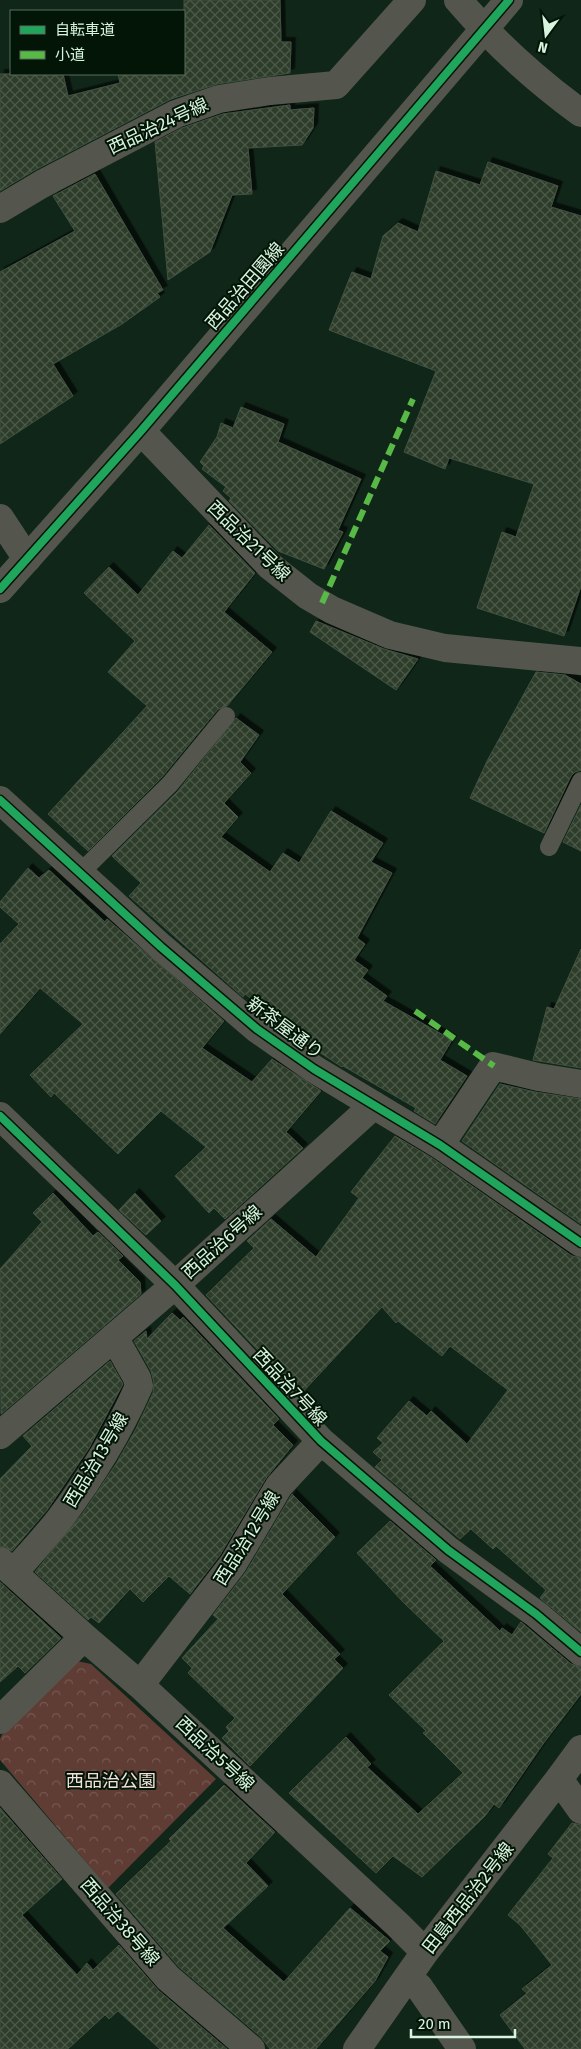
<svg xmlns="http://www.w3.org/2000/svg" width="581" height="2049" font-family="'Fira Sans','Noto Sans JP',sans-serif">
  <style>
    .park { fill: url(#park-crowns) }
    .building { fill: url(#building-cross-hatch); stroke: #425141; filter: url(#shadow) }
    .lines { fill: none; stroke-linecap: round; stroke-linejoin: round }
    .service { stroke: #54564d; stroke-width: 18 }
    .minor { stroke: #54564d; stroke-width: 28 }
    .tertiary { stroke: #54564d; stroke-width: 28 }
    .quiet { stroke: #58b947; stroke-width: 6; stroke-dasharray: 12 6; stroke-linecap: butt }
    .cycleway-casing { stroke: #021506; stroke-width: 11 }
    .cycleway { stroke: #20a55d; stroke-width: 8 }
    .labels { text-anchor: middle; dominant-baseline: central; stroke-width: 4; stroke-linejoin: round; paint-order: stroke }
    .street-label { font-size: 18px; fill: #d9f4de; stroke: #021506 }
    .park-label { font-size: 18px; fill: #f3dfdb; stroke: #021506 }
  </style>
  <defs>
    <pattern id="park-crowns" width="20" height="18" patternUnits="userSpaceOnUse" patternTransform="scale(1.25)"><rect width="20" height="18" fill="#5f3c34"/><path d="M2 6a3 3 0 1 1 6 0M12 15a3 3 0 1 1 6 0" fill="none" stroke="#755951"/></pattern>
    <pattern id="building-cross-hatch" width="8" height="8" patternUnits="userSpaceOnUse" patternTransform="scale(1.25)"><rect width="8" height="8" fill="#2d3d2c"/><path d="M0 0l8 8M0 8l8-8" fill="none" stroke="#4b5a4a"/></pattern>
    <filter id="shadow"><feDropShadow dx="4.5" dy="-4.5" stdDeviation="0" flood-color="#0009"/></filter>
  </defs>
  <rect width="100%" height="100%" fill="#102618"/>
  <path class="park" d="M72 1660 91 1664 216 1779 108 1888 0 1760V1739L7 1724Z"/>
  <path class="building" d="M184 0H280L281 42H291L290 73 217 84 171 99 35 170 0 191V74H63L68 96 120 83 118 74H184Z
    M290 105V110L314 108 313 128 302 145 248 148 252 194 232 195 210 252 168 280 155 142 182 128 223 114Z
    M488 162 558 186 551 207 581 216V586L564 636 477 608 502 532 516 537 534 484 449 458 445 469 404 452 436 371 329 330 352 272 371 279 383 236 398 223 418 232 436 171 480 185Z
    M95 174 163 290 157 293 160 297 122 324 53 364 73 396 0 444V272L75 231 53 196Z
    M241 407 284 424 278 442 361 479 338 530 343 532 324 569 278 551 229 501 231 498 223 491 226 487 202 469 204 466 200 462 217 437 221 423 233 428Z
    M209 525 255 573 224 612 272 652 227 706 218 709 162 777 88 851 48 814 147 706 108 672 135 641 84 593 109 567 138 595 173 551 182 558Z
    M316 621 384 649 418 659 396 690 310 632Z
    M536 672 565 675 581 684V770L575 772 571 776 544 833 470 798 487 761Z
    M236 718 259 735 240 762 251 773 224 803 238 817 221 837 270 872 283 853 299 863 331 811 383 843 371 862 392 873 357 938 365 944 354 960 368 970 362 978 387 996 383 1001 452 1040 440 1060 467 1076 435 1124 414 1111 416 1108 343 1066 342 1067 293 1035 296 1033 288 1026 245 994 243 997 129 896 141 883 112 856 178 791Z
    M581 805V851L563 842Z
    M28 868 39 878 49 870 105 922 107 919 224 1021 202 1048 252 1082 272 1059 321 1091 286 1132 303 1148 225 1219 214 1208 209 1213 175 1176 206 1147 161 1111 118 1154 54 1093 51 1097 30 1075 83 1024 40 988 0 1034V944L19 924 0 907V902Z
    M581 949V1068L533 1060 547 1007 554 1009Z
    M500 1084 535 1092 581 1099V1224L462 1141Z
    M395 1136 432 1158 572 1256 581 1258V1632L540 1598 546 1590 496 1546 493 1549 471 1529 460 1539 375 1467 382 1460 373 1452 383 1443 377 1438 409 1401 427 1416 431 1411 467 1444 508 1390 450 1346 442 1356 398 1321 396 1323 382 1307 300 1395 206 1295 254 1248 247 1241 271 1219 316 1257 359 1198 351 1192Z
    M53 1193 93 1236 98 1232 123 1256 118 1260 140 1282 141 1294 1 1414 0 1269 42 1222 33 1213Z
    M135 1193 161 1221 146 1235 119 1210Z
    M172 1313 180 1320 183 1317 279 1419 273 1425 293 1445 266 1478 220 1555 190 1594 169 1576 143 1602 130 1589 99 1623 91 1617 88 1620 35 1572 83 1513 116 1464 136 1429 153 1393 154 1383 151 1371 134 1341 146 1331 147 1339Z
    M110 1361 123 1384 89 1448 47 1510 12 1551 0 1546V1479L32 1446 23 1436Z
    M292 1494 335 1537 282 1594 340 1654 334 1659 343 1668 250 1766 222 1738 229 1731 226 1727 235 1718 188 1673 192 1668 182 1658 218 1619 213 1615 246 1572Z
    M390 1521 436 1560 430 1566 500 1631 502 1628 512 1635 521 1622 571 1664 581 1667V1694L543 1744 499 1808 494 1804 485 1816 422 1877 393 1856 376 1873 289 1793 346 1737 371 1764 367 1767 418 1814 463 1773 423 1733 426 1731 389 1695 444 1641 404 1603 357 1553Z
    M0 1582 61 1638 25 1673 18 1666 0 1682Z
    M224 1785 275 1832 246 1863 268 1886 223 1928 284 1982 350 1908 390 1941 380 1951 388 1957 375 1981 316 2049H270L261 2037 179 1967 116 1894 171 1841 169 1839Z
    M0 1808 62 1879 22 1915 77 1975 87 1963 93 1970 119 1945 158 1990 227 2049H160L118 2011 109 2019 105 2015 68 2049H0Z
    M572 1823 581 1825V2049H525L500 2015 527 1993 522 1989 552 1965 520 1925 508 1915 553 1858 548 1854Z"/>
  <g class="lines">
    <path class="service" d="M549 847 581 781
      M80 873 170 784 226 716"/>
    <path class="minor" d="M458 0C494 42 536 80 581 113
      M0 209 42 184 176 114 219 99 270 91 336 85 412 0
      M141 431 270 566 308 596 332 610 390 635 445 648 581 661
      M0 518 27 559
      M0 800 161 947 257 1029 314 1069 440 1145 581 1243
      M0 1116 175 1285 321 1441 448 1550 536 1614 581 1652
      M440 1145 493 1066 538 1077 581 1084
      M0 1435 175 1285 374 1105
      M0 1561 84 1637 140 1685 398 1925 425 1952
      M14 1572C29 1555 45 1538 59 1520 90 1479 118 1434 139 1386L137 1378 114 1337
      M140 1685 233 1564 279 1486 321 1441
      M0 1720 84 1637
      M559 1779 581 1810
      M0 1784 168 1978 251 2049
      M407 1978 419 1987 462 2049
      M357 2049 425 1952 559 1779 581 1749"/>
    <path class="tertiary" d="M0 589 141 431 509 0"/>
    <path class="quiet" d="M322 603 413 399
      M415 1011 494 1066"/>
    <defs>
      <path id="cycleway" d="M0 589 141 431 509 0
        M0 800 161 947 257 1029 314 1069 440 1145 581 1243
        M0 1116 175 1285 321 1441 448 1550 536 1614 581 1652"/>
    </defs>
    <use href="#cycleway" class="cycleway-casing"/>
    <use href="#cycleway" class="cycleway"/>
  </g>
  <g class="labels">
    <g class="street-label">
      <text transform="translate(158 126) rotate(-25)">西品治24号線</text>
      <text transform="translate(245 286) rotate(-49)">西品治田園線</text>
      <text transform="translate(249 541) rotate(44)">西品治21号線</text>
      <text transform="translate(285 1028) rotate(37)">新茶屋通り</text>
      <text transform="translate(222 1242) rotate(-42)">西品治6号線</text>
      <text transform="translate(290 1387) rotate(47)">西品治7号線</text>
      <text transform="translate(96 1460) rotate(-59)">西品治13号線</text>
      <text transform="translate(247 1538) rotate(-58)">西品治12号線</text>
      <text transform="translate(215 1754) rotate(43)">西品治5号線</text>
      <text transform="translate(468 1898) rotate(-52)">田島西品治2号線</text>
      <text transform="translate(120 1922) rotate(49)">西品治38号線</text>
    </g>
    <g class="park-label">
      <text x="111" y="1781">西品治公園</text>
    </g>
  </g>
  <rect x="10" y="10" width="175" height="65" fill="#021506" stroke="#586e5c"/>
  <rect x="20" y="26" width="25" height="8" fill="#20a55d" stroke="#586e5c"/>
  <text x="55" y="35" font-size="15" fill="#d9f4de">自転車道</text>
  <rect x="20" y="51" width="25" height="8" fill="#58b947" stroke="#586e5c"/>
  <text x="55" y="60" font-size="15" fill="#d9f4de">小道</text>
  <g transform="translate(546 35) rotate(195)" stroke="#021506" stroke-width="4" paint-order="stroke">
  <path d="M0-4L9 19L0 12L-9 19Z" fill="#d9f4de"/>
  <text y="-8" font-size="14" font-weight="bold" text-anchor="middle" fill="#d9f4de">N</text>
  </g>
  <path d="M411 2029v8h104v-8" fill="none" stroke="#d9f4de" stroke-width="2.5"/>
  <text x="418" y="2029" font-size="15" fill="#d9f4de" stroke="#021506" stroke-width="4" paint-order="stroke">20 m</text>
</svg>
